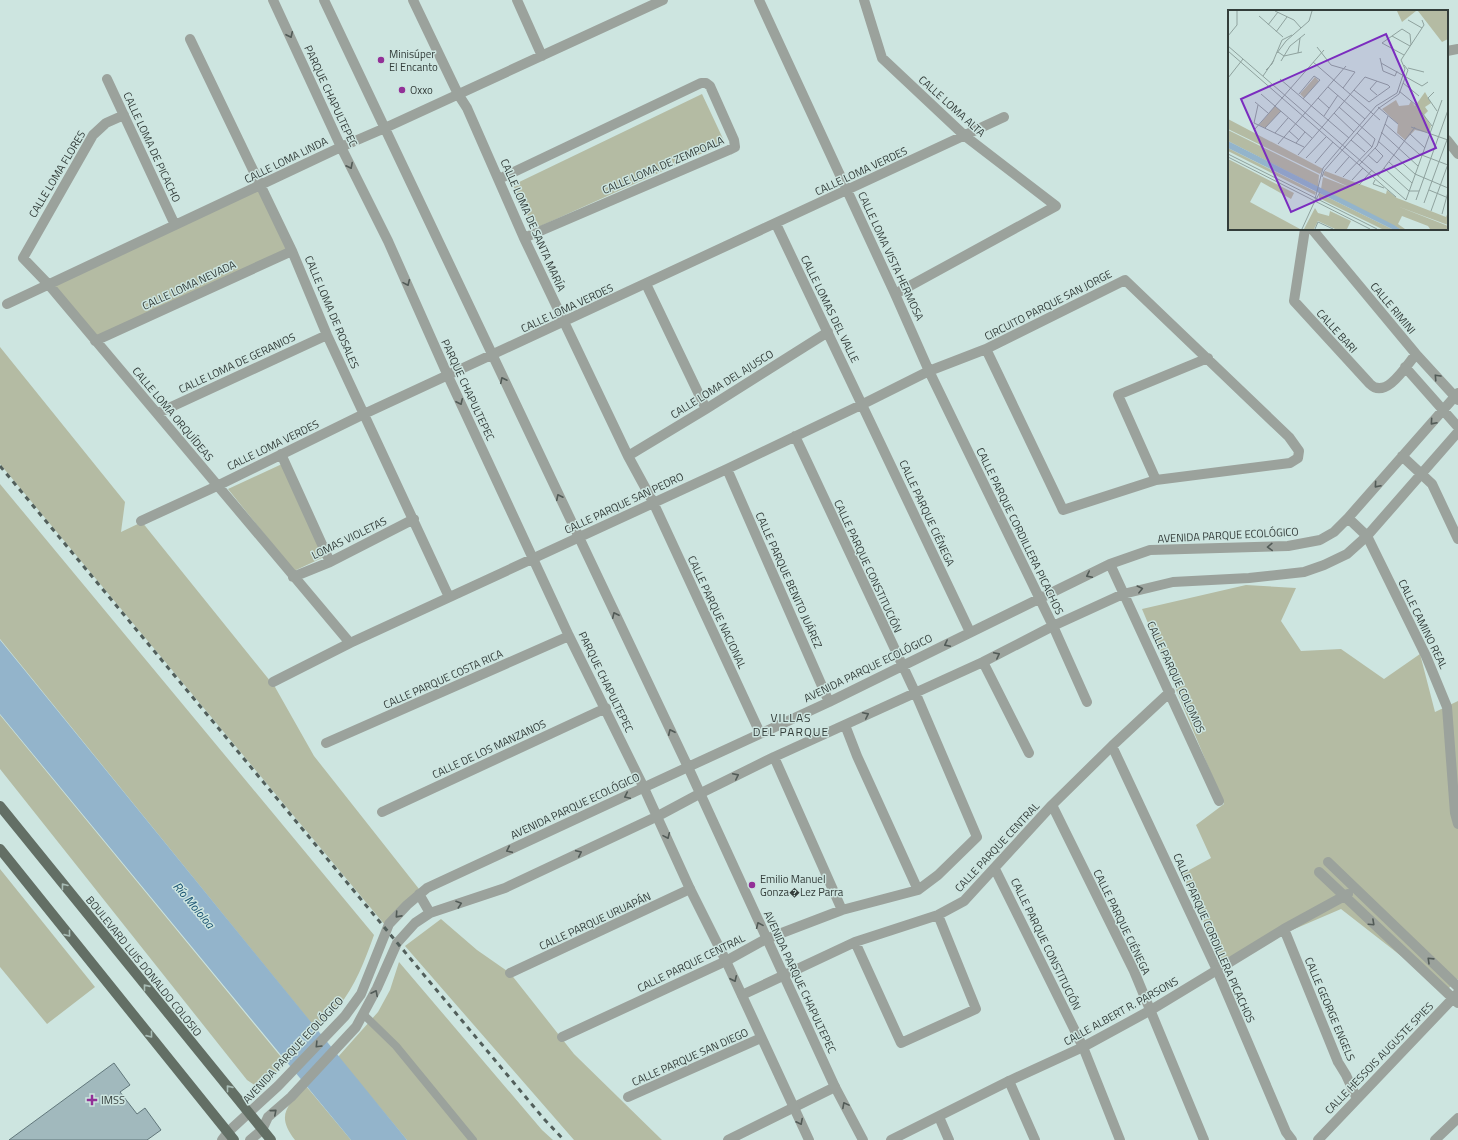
<svg xmlns="http://www.w3.org/2000/svg" width="1458" height="1140" font-family="'Titillium Web',sans-serif">
  <style>
    .green { fill: #b4bba3 }
    .water { fill: #93b4cb }
    .building { fill: #a1b9bd; stroke: #61777b }
    .lines { fill: none; stroke-linecap: round; stroke-linejoin: round }
    .service { stroke: #9ba29c; stroke-width: 8 }
    .minor { stroke: #9ba29c; stroke-width: 10 }
    .tertiary { stroke: #9ba29c; stroke-width: 10 }
    .primary { stroke: #636f65; stroke-width: 10 }
    .rail { stroke: #525f5b; stroke-width: 3; stroke-dasharray: 5 5; stroke-linecap: butt }
    .oneway { stroke: #525b57 }
    .oneway2 { stroke: #a8bcb5 }
    .poi-dot { fill: #923097; stroke: #cde5e0; stroke-width: 1.5 }
    .labels { text-anchor: middle; dominant-baseline: central; stroke-width: 3; stroke-linejoin: round; paint-order: stroke }
    .poi-label { font-size: 11px; fill: #333d3a; stroke: #cde5e0; text-anchor: start }
    .street-label { font-size: 11px; fill: #333d3a; stroke: #cde5e0 }
    .neighbourhood-label { font-size: 12px; letter-spacing: 1px; fill: #333d3a; stroke: #cde5e0 }
    .water-label { font-size: 12px; font-style: italic; fill: #0f4b6b; stroke: #cde5e0 }
    .inset-road { fill: none; stroke: #8fa29e; stroke-width: 1 }
    .view { fill: #7b2cbf; fill-opacity: 0.15; stroke: #7b2cbf; stroke-width: 2 }
    .inset-edge { fill: none; stroke: #333d3a; stroke-width: 2 }
  </style>
  <rect width="100%" height="100%" fill="#cde5e0"/>
  <path class="green" d="M702 94 725 143 534 229 513 185Z
    M259 188 288 252 95 340 51 286Z
    M0 347 125 502 121 532 142 522 275 687 314 756 423 894 385 925 0 464Z
    M282 464 324 557 294 571 228 489Z
    M0 484 374 935C365 960 355 987 338 1007 331 1015 323 1022 316 1029L0 639Z
    M1246 585 1296 588 1281 621 1301 651 1341 649 1384 679 1420 654 1435 712 1458 701V979L1446 991 1341 909 1220 961 1182 874 1211 858 1196 825 1224 804 1142 609Z
    M0 715 286 1063 266 1082 256 1086 247 1080 0 769Z
    M0 869 95 987 47 1024 0 967Z
    M441 919 477 950 510 973 574 1054 662 1140H574L405 946Z
    M399 962 542 1130 553 1140H407L338 1057 378 1012 390 990Z
    M306 1086 351 1140H295C275 1115 288 1105 306 1086Z"/>
  <path class="water" d="M0 640 407 1140H351L0 714Z"/>
  <path class="building" d="M114 1063 130 1085 120 1092 137 1114 145 1108 161 1130 147 1140H9Z"/>
  <g class="lines">
    <path class="service" d="M363 1014 396 1046 473 1140"/>
    <path class="minor" d="M273 0 341 147 388 241 448 376 569 636 644 788
      M324 0 688 767 829 702 1110 564 1150 550 1288 546 1320 540 1334 532 1348 518 1458 393
      M413 0 458 94 467 108 524 238 628 456 653 502 760 733
      M517 0 542 56
      M759 0 895 294 929 371 1053 626 1087 702
      M864 0 882 58 965 136 1056 206 895 294
      M190 39 292 251 327 335 449 597
      M1447 51 1458 49
      M107 79 175 225
      M124 115 106 123 93 135 23 258 49 285 350 643
      M1447 140 1458 154
      M499 179 701 83H706L710 86 734 140 735 147 729 150 524 238
      M776 224 970 632
      M1305 229 1294 301 1370 384C1386 400 1406 366 1416 354
      M1312 229 1416 354 1458 400
      M1125 280 1289 437 1299 451 1298 458 1290 463 1156 480 1063 510 986 349Z
      M646 284 706 409
      M7 304 341 147 385 128 663 0
      M95 341 292 251
      M1405 367 1458 427
      M158 413 327 335
      M281 454 330 562
      M628 456 706 409 828 332
      M1402 456 1432 484 1458 539
      M727 469 829 702
      M1156 480 1118 395 1208 358
      M1348 518 1367 536 1426 656 1447 707 1455 813 1458 824
      M141 521 217 486 364 414 1004 117
      M1110 564 1219 801
      M293 577 330 562 414 519
      M983 662 1029 753
      M273 682 350 643 727 469 863 404 929 371 986 349
      M845 725 857 756 918 890
      M326 743 569 636
      M1112 746 1217 970 1286 1132 1292 1140
      M774 757 842 910
      M701 793 774 757 983 662 1053 626 1123 594 1173 582 1249 578 1304 572 1324 565 1347 554 1367 536 1458 432
      M1052 805 1134 971 1204 1140
      M382 812 606 708
      M1328 862 1458 987
      M995 869 1083 1047 1120 1140
      M1319 872 1458 1003
      M1284 929 1338 1062 1346 1075 1357 1099
      M855 942 901 1043 976 1009 938 915
      M1217 970 1284 929 1348 894
      M510 973 690 889
      M742 995 855 942 938 915 964 901 1052 805 1112 746 1170 692
      M562 1037 726 961 766 939 842 910 918 890 938 875 977 837 915 692 795 436
      M1009 1081 1035 1140
      M628 1097 761 1038
      M939 1117 949 1140
      M728 1140 835 1087
      M1318 1140 1458 993
      M1435 1140 1458 1118"/>
    <path class="tertiary" d="M644 788 690 889 726 961 809 1140
      M419 894 430 913
      M222 1140 228 1132 278 1086 345 1016 361 994 389 924 407 905 427 888 688 767 835 1087 863 1140
      M250 1140 262 1130 268 1117 291 1097 356 1027 377 988 397 943 415 923 430 913 505 888 658 816 701 793
      M891 1140 1009 1081 1083 1047 1151 1010 1217 970"/>
    <path class="primary" d="M0 806 271 1140
      M0 849 234 1140"/>
    <path class="rail" d="M0 466 544 1119 564 1140"/>
  </g>
  <defs><path id="oneway-chevron" d="M-2-3.5L2.5 0L-2 3.5" fill="none" stroke-width="1.6" stroke-linecap="round" stroke-linejoin="round"/></defs>
  <g class="oneway">
    <use href="#oneway-chevron" transform="translate(290 35) rotate(65)"/>
    <use href="#oneway-chevron" transform="translate(350 166) rotate(63)"/>
    <use href="#oneway-chevron" transform="translate(407 283) rotate(66)"/>
    <use href="#oneway-chevron" transform="translate(1437 377) rotate(-133)"/>
    <use href="#oneway-chevron" transform="translate(503 380) rotate(-116)"/>
    <use href="#oneway-chevron" transform="translate(460 402) rotate(65)"/>
    <use href="#oneway-chevron" transform="translate(1433 422) rotate(131)"/>
    <use href="#oneway-chevron" transform="translate(1377 485) rotate(131)"/>
    <use href="#oneway-chevron" transform="translate(559 497) rotate(-116)"/>
    <use href="#oneway-chevron" transform="translate(1270 547) rotate(178)"/>
    <use href="#oneway-chevron" transform="translate(1089 575) rotate(154)"/>
    <use href="#oneway-chevron" transform="translate(1140 589) rotate(-14)"/>
    <use href="#oneway-chevron" transform="translate(615 615) rotate(-115)"/>
    <use href="#oneway-chevron" transform="translate(947 644) rotate(153)"/>
    <use href="#oneway-chevron" transform="translate(997 655) rotate(-27)"/>
    <use href="#oneway-chevron" transform="translate(866 715) rotate(-26)"/>
    <use href="#oneway-chevron" transform="translate(671 732) rotate(-115)"/>
    <use href="#oneway-chevron" transform="translate(736 776) rotate(-26)"/>
    <use href="#oneway-chevron" transform="translate(627 796) rotate(155)"/>
    <use href="#oneway-chevron" transform="translate(667 836) rotate(66)"/>
    <use href="#oneway-chevron" transform="translate(509 850) rotate(155)"/>
    <use href="#oneway-chevron" transform="translate(579 853) rotate(-25)"/>
    <use href="#oneway-chevron" transform="translate(459 904) rotate(-19)"/>
    <use href="#oneway-chevron" transform="translate(398 915) rotate(132)"/>
    <use href="#oneway-chevron" transform="translate(1372 923) rotate(43)"/>
    <use href="#oneway-chevron" transform="translate(759 925) rotate(-114)"/>
    <use href="#oneway-chevron" transform="translate(1430 960) rotate(-136)"/>
    <use href="#oneway-chevron" transform="translate(734 979) rotate(65)"/>
    <use href="#oneway-chevron" transform="translate(375 993) rotate(-63)"/>
    <use href="#oneway-chevron" transform="translate(318 1045) rotate(134)"/>
    <use href="#oneway-chevron" transform="translate(845 1105) rotate(-118)"/>
    <use href="#oneway-chevron" transform="translate(274 1112) rotate(-41)"/>
    <use href="#oneway-chevron" transform="translate(800 1122) rotate(63)"/>
  </g>
  <g class="oneway2">
    <use href="#oneway-chevron" transform="translate(64 886) rotate(-128)"/>
    <use href="#oneway-chevron" transform="translate(68 934) rotate(51)"/>
    <use href="#oneway-chevron" transform="translate(146 987) rotate(-129)"/>
    <use href="#oneway-chevron" transform="translate(150 1035) rotate(51)"/>
    <use href="#oneway-chevron" transform="translate(229 1088) rotate(-129)"/>
  </g>
  <g class="poi-dot">
    <circle cx="381" cy="60" r="4"/>
    <circle cx="402" cy="90" r="4"/>
    <circle cx="752" cy="885" r="4"/>
    <path d="M90 1094h4v4h4v4h-4v4h-4v-4h-4v-4h4z"/>
  </g>
  <g class="labels">
    <g class="poi-label">
      <text x="389" y="54">Minisúper<tspan x="389" dy="13">El Encanto</tspan></text>
      <text x="410" y="90">Oxxo</text>
      <text x="760" y="879">Emilio Manuel<tspan x="760" dy="13">Gonza�Lez Parra</tspan></text>
      <text x="101" y="1100">IMSS</text>
    </g>
    <g class="street-label">
      <text transform="translate(331 96) rotate(65)">PARQUE CHAPULTEPEC</text>
      <text transform="translate(952 106) rotate(42)">CALLE LOMA ALTA</text>
      <text transform="translate(152 147) rotate(65)">CALLE LOMA DE PICACHO</text>
      <text transform="translate(286 160) rotate(-26)">CALLE LOMA LINDA</text>
      <text transform="translate(663 165) rotate(-23)">CALLE LOMA DE ZEMPOALA</text>
      <text transform="translate(861 171) rotate(-25)">CALLE LOMA VERDES</text>
      <text transform="translate(57 174) rotate(-59)">CALLE LOMA FLORES</text>
      <text transform="translate(533 225) rotate(66)">CALLE LOMA DE SANTA MARÍA</text>
      <text transform="translate(891 256) rotate(65)">CALLE LOMA VISTA HERMOSA</text>
      <text transform="translate(189 285) rotate(-25)">CALLE LOMA NEVADA</text>
      <text transform="translate(1048 305) rotate(-27)">CIRCUITO PARQUE SAN JORGE</text>
      <text transform="translate(567 308) rotate(-25)">CALLE LOMA VERDES</text>
      <text transform="translate(1393 308) rotate(50)">CALLE RIMINI</text>
      <text transform="translate(830 309) rotate(64)">CALLE LOMAS DEL VALLE</text>
      <text transform="translate(332 312) rotate(67)">CALLE LOMA DE ROSALES</text>
      <text transform="translate(1337 331) rotate(48)">CALLE BARI</text>
      <text transform="translate(237 363) rotate(-25)">CALLE LOMA DE GERANIOS</text>
      <text transform="translate(722 384) rotate(-32)">CALLE LOMA DEL AJUSCO</text>
      <text transform="translate(468 390) rotate(65)">PARQUE CHAPULTEPEC</text>
      <text transform="translate(173 414) rotate(50)">CALLE LOMA ORQUÍDEAS</text>
      <text transform="translate(273 445) rotate(-26)">CALLE LOMA VERDES</text>
      <text transform="translate(624 503) rotate(-25)">CALLE PARQUE SAN PEDRO</text>
      <text transform="translate(927 513) rotate(65)">CALLE PARQUE CIÉNEGA</text>
      <text transform="translate(1020 531) rotate(64)">CALLE PARQUE CORDILLERA PICACHOS</text>
      <text transform="translate(1228 535) rotate(-3)">AVENIDA PARQUE ECOLÓGICO</text>
      <text transform="translate(349 538) rotate(-26)">LOMAS VIOLETAS</text>
      <text transform="translate(868 566) rotate(65)">CALLE PARQUE CONSTITUCIÓN</text>
      <text transform="translate(789 580) rotate(66)">CALLE PARQUE BENITO JUÁREZ</text>
      <text transform="translate(717 612) rotate(65)">CALLE PARQUE NACIONAL</text>
      <text transform="translate(1423 624) rotate(64)">CALLE CAMINO REAL</text>
      <text transform="translate(868 668) rotate(-26)">AVENIDA PARQUE ECOLÓGICO</text>
      <text transform="translate(1176 677) rotate(65)">CALLE PARQUE COLOMOS</text>
      <text transform="translate(443 679) rotate(-24)">CALLE PARQUE COSTA RICA</text>
      <text transform="translate(606 682) rotate(64)">PARQUE CHAPULTEPEC</text>
      <text transform="translate(489 749) rotate(-25)">CALLE DE LOS MANZANOS</text>
      <text transform="translate(575 806) rotate(-25)">AVENIDA PARQUE ECOLÓGICO</text>
      <text transform="translate(997 847) rotate(-47)">CALLE PARQUE CENTRAL</text>
      <text transform="translate(595 921) rotate(-25)">CALLE PARQUE URUAPÁN</text>
      <text transform="translate(1122 922) rotate(64)">CALLE PARQUE CIÉNEGA</text>
      <text transform="translate(1214 938) rotate(66)">CALLE PARQUE CORDILLERA PICACHOS</text>
      <text transform="translate(1046 944) rotate(64)">CALLE PARQUE CONSTITUCIÓN</text>
      <text transform="translate(691 963) rotate(-26)">CALLE PARQUE CENTRAL</text>
      <text transform="translate(144 966) rotate(51)">BOULEVARD LUIS DONALDO COLOSIO</text>
      <text transform="translate(800 982) rotate(65)">AVENIDA PARQUE CHAPULTEPEC</text>
      <text transform="translate(1330 1009) rotate(67)">CALLE GEORGE ENGELS</text>
      <text transform="translate(1121 1011) rotate(-29)">CALLE ALBERT R. PARSONS</text>
      <text transform="translate(293 1050) rotate(-47)">AVENIDA PARQUE ECOLÓGICO</text>
      <text transform="translate(690 1057) rotate(-24)">CALLE PARQUE SAN DIEGO</text>
      <text transform="translate(1379 1058) rotate(-46)">CALLE HESSOIS AUGUSTE SPIES</text>
    </g>
    <g class="neighbourhood-label">
      <text x="791" y="717">VILLAS<tspan x="791" dy="14">DEL PARQUE</tspan></text>
    </g>
    <g class="water-label">
      <text transform="translate(194 905) rotate(50)">Río Mololoa</text>
    </g>
  </g>
  <g transform="translate(1228 10)">
    <rect width="220" height="220" fill="#cde5e0"/>
    <path d="M169 1H188L174 12ZM190 1H220V29L214 32ZM87 67 91 71 76 88 72 84ZM197 82 203 93 197 97 200 101 196 105 203 116 201 123 187 120 177 130 169 123 170 114 154 99 168 90 171 96 181 95 183 91 187 96ZM47 96 53 101 37 118 31 115ZM0 109 95 159 92 164 0 119ZM0 120 91 165 90 177 0 131ZM0 138 88 182 87 185 0 141ZM0 149 66 183 63 189 33 172 22 192 72 219H0ZM97 161 158 184 159 180 169 188 218 207 220 202V215L134 183 95 165ZM95 167 220 216V219H202L200 216 174 206 170 214 177 219H172L93 179ZM91 183 164 219H154L99 192 91 188ZM87 198 90 203 101 206 102 201 123 211 119 219H107L90 211 86 219H76Z" fill="#b4bba3"/>
    <path d="M0 131 166 215 172 219H164L0 138Z" fill="#93b4cb"/>
    <path class="inset-road" d="M47 1 66 10 73 18M31 6 55 27M180 10 194 18M40 15 50 2M48 22 59 7M0 26 9 15V1M164 26 182 36M0 36 178 190 214 90M89 37 103 55 127 62 115 78M0 41 168 187M50 42 56 46 74 42M49 43 58 31 81 11 84 1M70 43 72 28M176 45 154 33 174 19 182 24 183 35M152 48 155 61 167 66 169 61M53 51 62 36 77 24M85 52 152 110M153 53 194 76 200 72M180 58 196 62M38 60 44 54 54 30 64 25M35 66 46 50M137 67 160 75 162 77 141 92 126 80ZM0 68 15 49M52 69 121 128M149 71 142 79 149 85M175 73 191 86M100 77 137 109M171 81 188 95 204 116M206 82 200 88 209 101M33 84 84 128M71 84 86 66 92 70 75 89M90 88 101 98M27 92 40 103M30 95 26 113 76 137M111 97 147 129 144 137 115 167M150 97 170 114M106 103 126 122M96 106 110 85M157 114 191 144 220 155M183 117 220 130M37 118 53 101M27 119 96 40M61 121 71 130M153 122 190 156M47 123 60 108M129 123 144 137M182 124 197 138M123 130 137 142M150 131 187 164 220 178M68 133 77 122M50 134 118 56M0 144 149 219M70 145 126 80M140 145 149 153 155 146 147 138M0 147 142 219M78 148 98 127M161 152 184 173M87 153 105 132M131 155 149 136 160 106M156 158 181 181H191M107 163 121 147M150 166 187 117M94 167 96 161 151 98 171 84 180 60 176 55M124 170 135 158M147 170 145 174 156 178M131 175 144 160M201 180 218 187M87 189 95 158 148 96 169 83 177 59 173 50 196 15 194 10M188 190 220 100M196 193 220 127M85 195 92 182M203 201 220 154M214 204 220 182M74 219 85 195M87 219 90 212 105 219"/>
    <path class="view" d="M158 24 208 138 63 202 13 89Z"/>
    <rect width="220" height="220" class="inset-edge"/>
  </g>
</svg>
